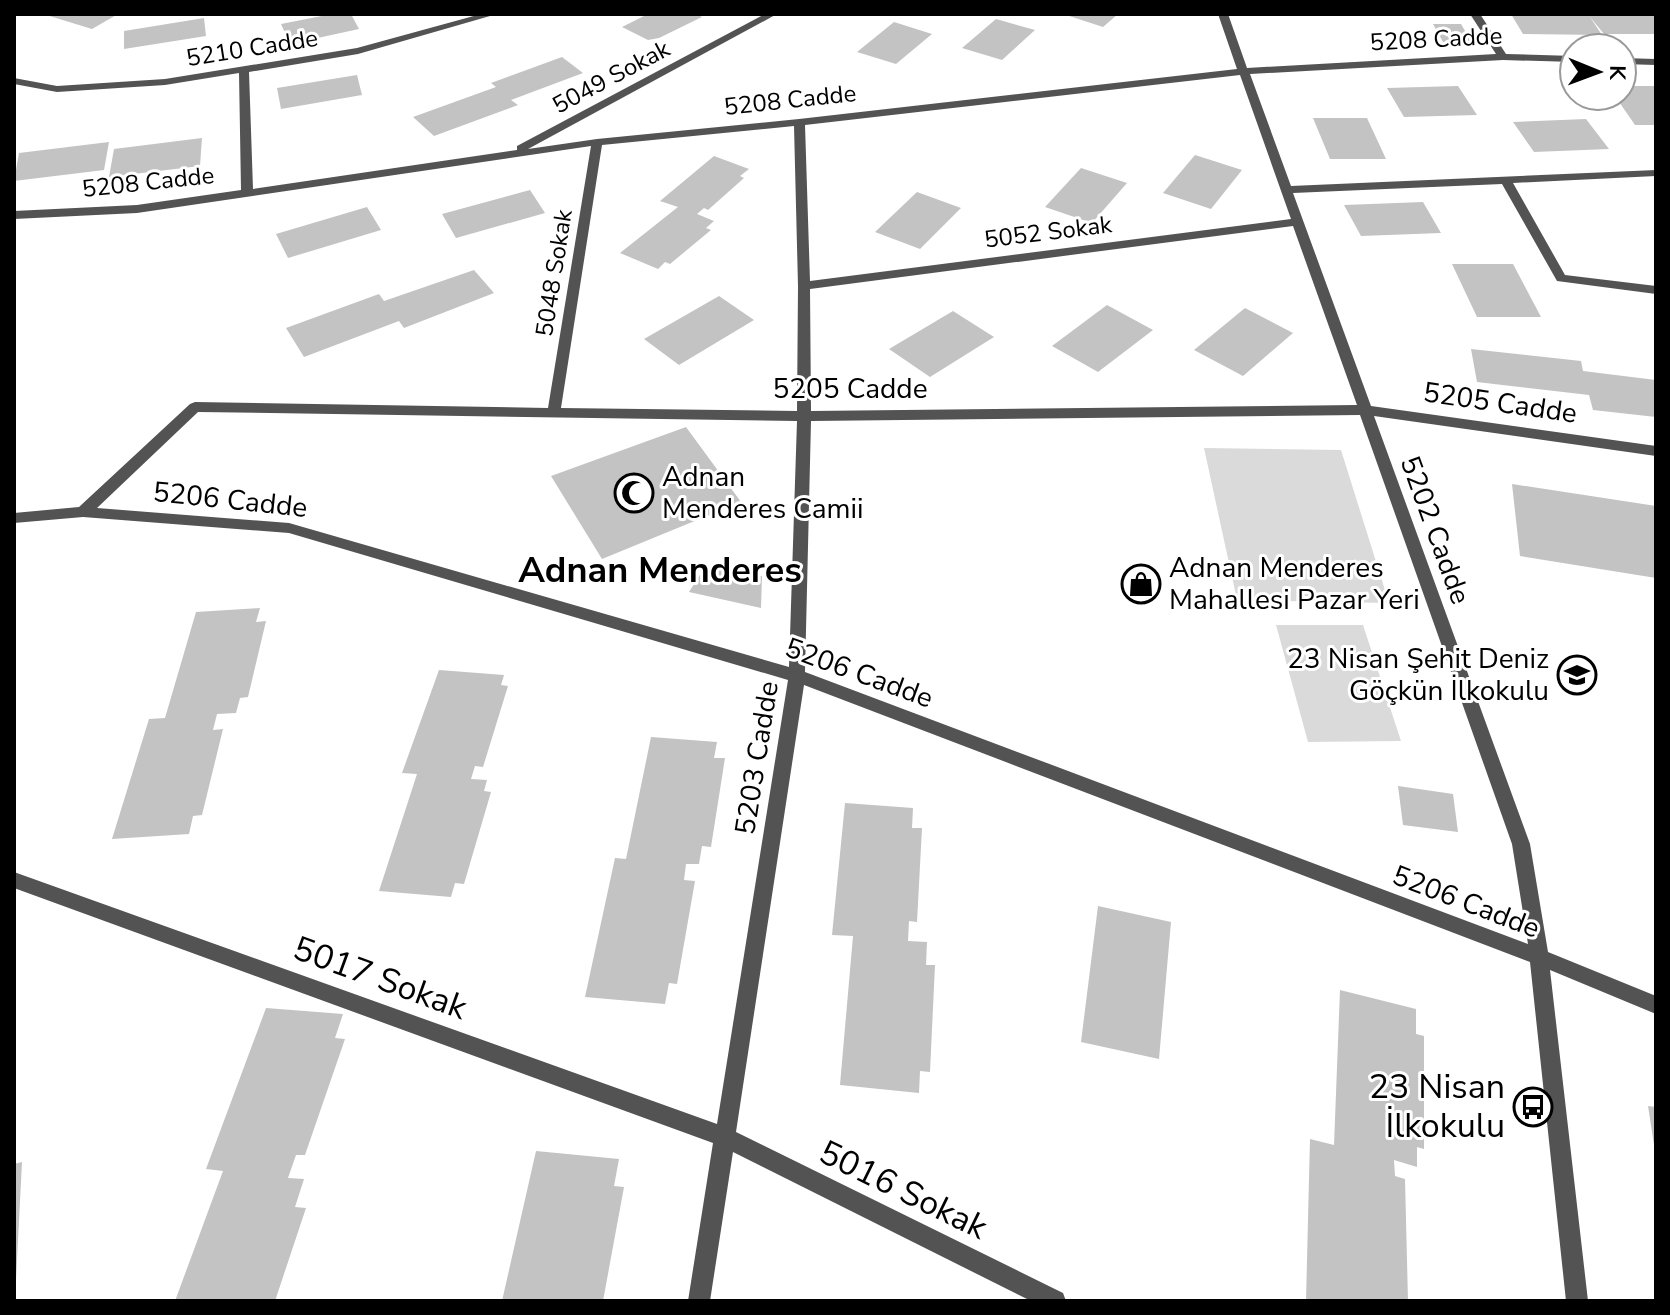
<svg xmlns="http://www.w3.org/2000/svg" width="1670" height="1315" font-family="'Nunito Sans',sans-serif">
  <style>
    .green { fill: #dadada }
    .building { fill: #c3c3c3 }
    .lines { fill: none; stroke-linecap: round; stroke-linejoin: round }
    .street { fill: #535353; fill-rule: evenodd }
    .labels { text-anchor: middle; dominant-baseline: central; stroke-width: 6; stroke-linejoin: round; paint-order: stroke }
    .far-street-label { font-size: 24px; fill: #000; stroke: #fff }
    .street-label { font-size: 28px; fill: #000; stroke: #fff }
    .poi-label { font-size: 28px; fill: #000; stroke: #fff; text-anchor: start }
    .near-street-label { font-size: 34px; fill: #000; stroke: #fff }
    .near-poi-label { font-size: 34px; fill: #000; stroke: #fff; text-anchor: end }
    .district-label { font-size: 36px; font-weight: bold; fill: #000; stroke: #fff }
  </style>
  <rect width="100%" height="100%" fill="#fff"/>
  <path class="green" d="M1204 448 1341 450 1389 603 1237 600Z
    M1276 625H1363L1401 741 1308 742Z"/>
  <path class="building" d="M43 14H118L92 29Z
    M332 14H351L359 29 290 44 281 24Z
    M648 14H696L702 17 659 38 648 40 622 27Z
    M1063 14H1118L1103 27Z
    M1511 14H1656V34H1604L1590 17 1602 35 1523 34Z
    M204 18 206 36 124 49V31Z
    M996 19 1035 30 1002 60 962 48Z
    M894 22 932 34 896 64 857 52Z
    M1433 24H1461L1471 41 1443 42Z
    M562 57 583 73 511 100 518 105 434 136 413 117 496 87 491 83Z
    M357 75 362 95 281 109 277 88Z
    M1458 86 1477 115 1404 117 1387 88Z
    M1622 86H1656V125H1635L1615 96H1622Z
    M1313 118H1367L1386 159H1330Z
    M1586 119 1609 149 1534 152 1513 122Z
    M202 138 200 166 109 177 114 149Z
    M109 142 104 170 14 181 19 153Z
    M1195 155 1242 170 1211 209 1163 193Z
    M714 156 749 169 740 176 744 178 708 210 704 208 697 214 714 221 706 228 711 230 670 264 665 262 658 269 620 253 678 207 660 201Z
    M1081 168 1127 183 1092 223 1045 207Z
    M530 190 545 213 456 238 442 214Z
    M917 192 961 208 920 249 875 232Z
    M1423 202 1441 233 1361 236 1344 205Z
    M367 207 381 230 288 258 276 234Z
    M1452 264H1513L1541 317H1477Z
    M474 270 494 293 404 328 399 321 304 357 286 328 379 294 384 301Z
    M719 296 754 320 679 365 644 339Z
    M1107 305 1153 330 1098 372 1052 346Z
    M1245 308 1293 333 1243 376 1194 350Z
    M953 311 994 337 930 377 889 349Z
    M1471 349 1581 361 1583 371 1656 380V417L1593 410 1589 395 1477 382Z
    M686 427 741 502 602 559 551 476Z
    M1512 484 1656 506V578L1520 556Z
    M705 567 762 576 761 608 689 592Z
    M260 608 256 622 266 621 248 697 240 698 236 713 217 714 213 730 223 729 202 815 193 816 189 834 112 839 149 719 165 718 196 612Z
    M439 670 504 675 501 685 508 686 483 767 475 766 471 779 487 780 484 791 491 792 464 884 455 883 451 897 379 891 417 774 402 773Z
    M651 737 717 742 714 758H725L711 847 702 846 699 864H686L684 880 695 881 677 984 669 983 665 1004 585 997 615 858 626 859Z
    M1398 786 1453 794 1458 832 1403 825Z
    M845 803 913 808 912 828H922L917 922 909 921 908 941 927 942 926 965H935L930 1072 920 1071 919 1093 840 1085 853 936 832 935Z
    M1098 906 1171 922 1159 1059 1081 1042Z
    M1340 990 1416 1009V1034L1424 1036V1149L1417 1147V1167L1394 1160 1395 1176 1405 1179 1408 1301H1306L1310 1139 1334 1145Z
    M266 1008 343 1014 335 1038 345 1039 305 1155H296L288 1178 304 1179 295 1207 306 1208 275 1301H175L223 1171 206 1169Z
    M1648 1106 1656 1107V1145H1654Z
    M536 1151 619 1159 614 1186 624 1187 603 1301H502Z
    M22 1162 16 1280H14V1164Z"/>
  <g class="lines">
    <path class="street" d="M481 14H497L358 54 249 72 253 189 517 150V146L765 14H777L528 149 597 139 799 119 1237 69 1218 14H1228L1247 68 1496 54 1470 14H1480L1506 54 1574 56V62L1503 60 1250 74 1291 186 1656 170V176L1513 183 1565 275 1656 286V294L1557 281 1502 184 1293 193 1371 406 1656 446V456L1374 416 1530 844 1548 952 1656 996V1014L1550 970 1588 1301H1566L1530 962 804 685 736 1132 1063 1293 1066 1301H1031L733 1152 710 1301H688L713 1143 14 888V872L717 1124 788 680 289 533 83 517 14 523V513L79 507 190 404 195 402 548 408 591 146 137 213 14 219V211L137 205 241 190 239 73 165 85 57 92 14 84V78L57 86 165 79 357 48ZM1240 75 1291 219 810 281 805 125ZM794 126 798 286 797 411 561 408 602 145ZM1293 226 1357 405 811 411 810 289ZM198 412 797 421 789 667 289 523 97 508ZM1360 415 1512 844 1528 944 805 672 811 421Z
      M1622 58 1656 59V65L1622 64Z"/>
  </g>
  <defs>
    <symbol id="mosque-ring" viewBox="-11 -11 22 22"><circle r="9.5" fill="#fff" stroke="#000" stroke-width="1.5"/><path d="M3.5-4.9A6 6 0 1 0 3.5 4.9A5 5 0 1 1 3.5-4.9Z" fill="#000"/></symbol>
    <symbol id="shop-ring" viewBox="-11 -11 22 22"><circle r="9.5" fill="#fff" stroke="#000" stroke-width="1.5"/><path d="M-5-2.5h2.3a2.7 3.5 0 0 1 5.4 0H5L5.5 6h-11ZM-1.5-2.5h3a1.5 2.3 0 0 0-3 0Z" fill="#000"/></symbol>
    <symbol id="school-ring" viewBox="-11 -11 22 22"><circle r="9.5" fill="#fff" stroke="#000" stroke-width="1.5"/><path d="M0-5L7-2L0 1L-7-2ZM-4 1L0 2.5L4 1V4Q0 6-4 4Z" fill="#000"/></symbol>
    <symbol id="bus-ring" viewBox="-11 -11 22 22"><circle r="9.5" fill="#fff" stroke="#000" stroke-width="1.5"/><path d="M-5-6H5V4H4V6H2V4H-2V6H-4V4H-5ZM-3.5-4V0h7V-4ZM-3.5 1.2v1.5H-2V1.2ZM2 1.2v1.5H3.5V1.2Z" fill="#000"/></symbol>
  </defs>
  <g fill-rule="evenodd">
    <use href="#mosque-ring" x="612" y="471" width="44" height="44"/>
    <use href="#shop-ring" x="1119" y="562" width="44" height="44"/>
    <use href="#school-ring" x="1555" y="653" width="44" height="44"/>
    <use href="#bus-ring" x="1511" y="1085" width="44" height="44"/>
  </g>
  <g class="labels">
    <g class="far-street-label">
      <text transform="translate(1436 39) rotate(-3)">5208 Cadde</text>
      <text transform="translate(252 48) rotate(-9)">5210 Cadde</text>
      <text transform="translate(611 77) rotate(-28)">5049 Sokak</text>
      <text transform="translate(790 100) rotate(-6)">5208 Cadde</text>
      <text transform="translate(148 182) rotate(-6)">5208 Cadde</text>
      <text transform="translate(1048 232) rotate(-7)">5052 Sokak</text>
      <text transform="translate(554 273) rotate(-81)">5048 Sokak</text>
    </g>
    <g class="street-label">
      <text x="850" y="389">5205 Cadde</text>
      <text transform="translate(1500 403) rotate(8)">5205 Cadde</text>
      <text transform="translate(230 500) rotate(6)">5206 Cadde</text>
      <text transform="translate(1435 530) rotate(70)">5202 Cadde</text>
      <text transform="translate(859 673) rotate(20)">5206 Cadde</text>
      <text transform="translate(757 758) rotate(-81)">5203 Cadde</text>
      <text transform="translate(1466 902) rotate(21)">5206 Cadde</text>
    </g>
    <g class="poi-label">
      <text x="662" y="477">Adnan<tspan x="662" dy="32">Menderes Camii</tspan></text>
      <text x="1169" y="568">Adnan Menderes<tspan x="1169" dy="32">Mahallesi Pazar Yeri</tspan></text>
      <text x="1549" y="659" text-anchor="end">23 Nisan Şehit Deniz<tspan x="1549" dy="32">Göçkün İlkokulu</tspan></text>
    </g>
    <g class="near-street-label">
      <text transform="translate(380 978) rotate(20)">5017 Sokak</text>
      <text transform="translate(903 1190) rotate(26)">5016 Sokak</text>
    </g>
    <g class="near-poi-label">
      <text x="1505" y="1087">23 Nisan<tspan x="1505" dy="39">İlkokulu</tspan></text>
    </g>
    <g class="district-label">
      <text x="660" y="570">Adnan Menderes</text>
    </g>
  </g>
  <rect width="1670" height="1315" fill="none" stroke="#000000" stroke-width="32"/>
  <g transform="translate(1598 72) rotate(91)"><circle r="38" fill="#ffffff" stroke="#999999" stroke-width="2"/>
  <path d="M0-6L14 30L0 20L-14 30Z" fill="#000000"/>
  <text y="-12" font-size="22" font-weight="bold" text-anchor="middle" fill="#000000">K</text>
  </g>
</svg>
